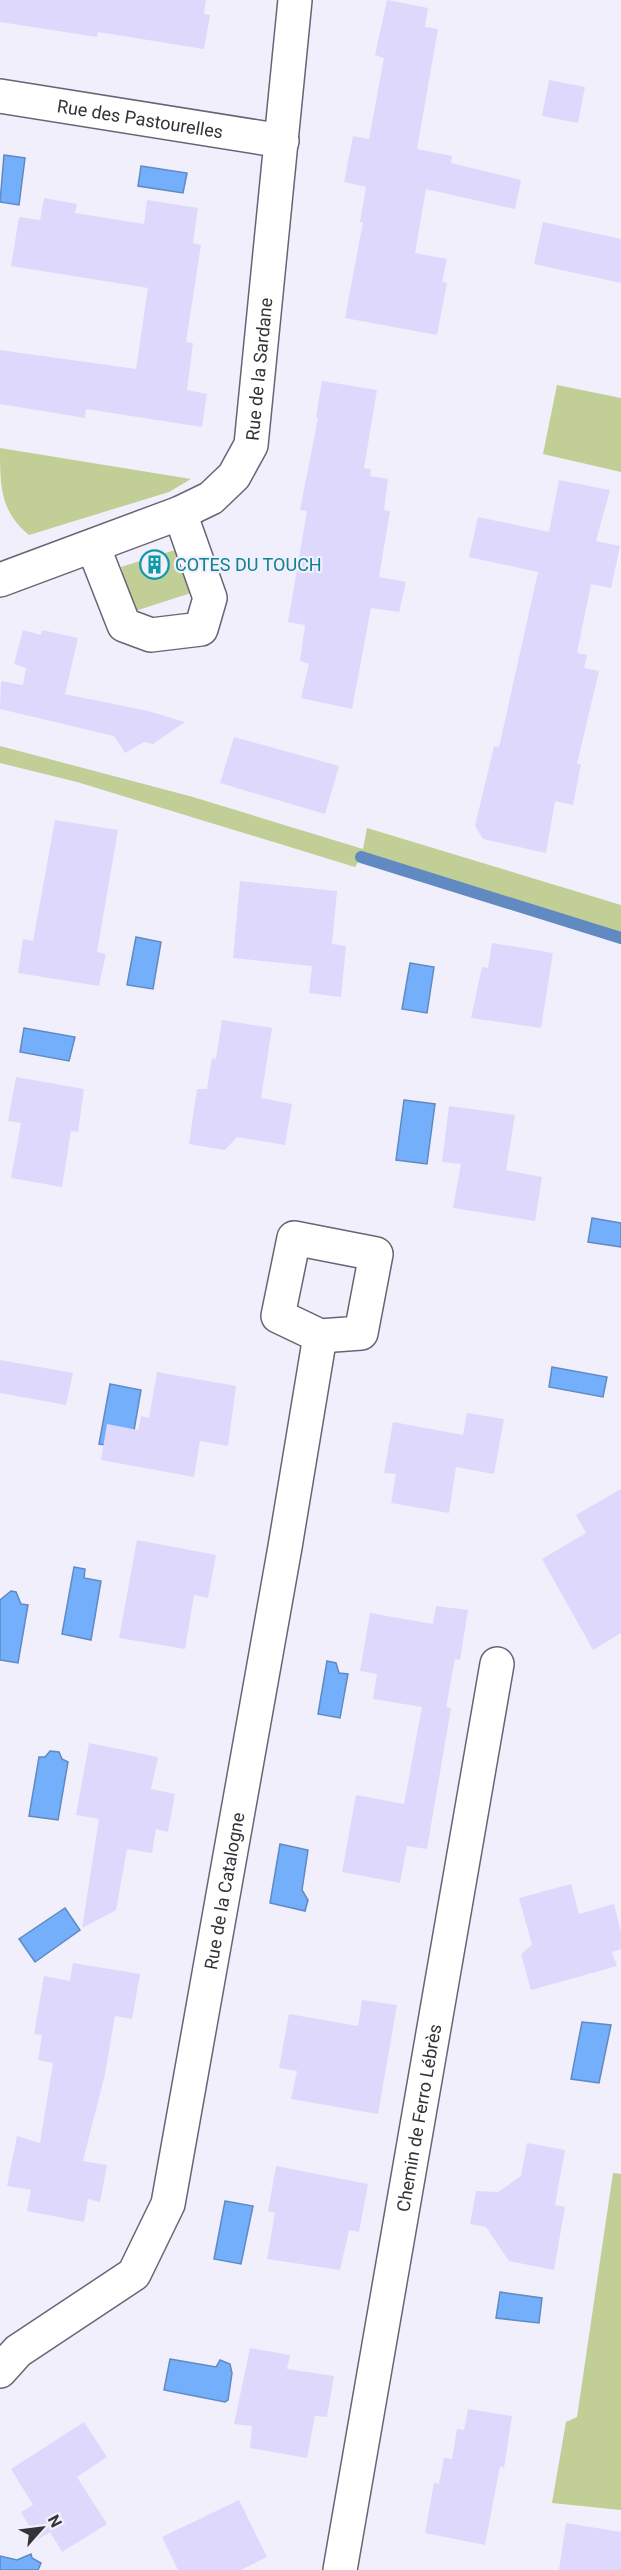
<svg xmlns="http://www.w3.org/2000/svg" width="621" height="2570" font-family="Roboto,sans-serif">
  <style>
    .green { fill: #c1ce95 }
    .water { fill: #73affb; stroke: #608ac1; stroke-width: 1.5 }
    .lines { fill: none; stroke-linecap: round; stroke-linejoin: round }
    .stream { stroke: #608ac1; stroke-width: 12 }
    .building { fill: #ded8fd }
    .street-casing { stroke: #676573; stroke-width: 36 }
    .street { stroke: #fff; stroke-width: 33 }
    .labels { text-anchor: middle; dominant-baseline: central; stroke-width: 4.5; stroke-linejoin: round; paint-order: stroke }
    .street-label { font-size: 18px; fill: #343339; stroke: #f1effc }
    .culture-label { font-size: 18px; fill: #0d838f; stroke: #f1effc; text-anchor: start }
  </style>
  <rect width="100%" height="100%" fill="#f1effc"/>
  <path class="green" d="M557 385 621 398V472L543 454Z
    M0 448 191 479 169 492 29 535C0 511 0 486 0 448Z
    M178 549 191 593 135 611 121 567Z
    M0 746 193 797 363 849 367 828 621 905V938L361 857 355 867 77 782 0 763Z
    M613 2173 621 2174V2510L552 2503 566 2422 577 2417Z"/>
  <path class="water" d="M4 155 25 158 19 205 0 202Z
    M141 166 187 173 183 193 138 186Z
    M136 937 161 942 153 989 127 985Z
    M410 963 434 967 427 1013 402 1009Z
    M24 1028 75 1037 69 1061 20 1052Z
    M404 1100 435 1104 427 1164 396 1160Z
    M592 1218 621 1223V1247L588 1242Z
    M552 1367 607 1377 603 1397 549 1387Z
    M110 1384 141 1390 131 1448 99 1444Z
    M74 1567 85 1569 84 1578 101 1581 91 1640 62 1634Z
    M11 1591 16 1592 21 1604 28 1605 18 1663 0 1660V1600Z
    M327 1661 336 1663 339 1673 348 1674 340 1718 318 1714Z
    M50 1751 59 1752 62 1759 68 1762 58 1820 29 1816 39 1757H45Z
    M280 1844 308 1850 302 1890 308 1900 305 1911 270 1903Z
    M65 1908 80 1930 35 1962 19 1939Z
    M582 2022 611 2025 599 2083 571 2079Z
    M225 2201 253 2206 241 2264 214 2259Z
    M500 2292 542 2298 539 2323 496 2318Z
    M170 2359 216 2367 220 2360 230 2364 232 2373 228 2400 225 2402 164 2390Z
    M31 2554 32 2558 41 2563 38 2570H0V2556L17 2560Z"/>
  <g class="lines">
    <path class="stream" d="M361 857 621 938"/>
  </g>
  <path class="building" d="M0 0H206L204 14 210 15 204 49 98 32 97 37 0 22Z
    M387 0 428 8 425 27 438 29 417 149 452 156 451 163 521 180 515 209 426 189 415 253 447 259 442 282 447 283 437 335 345 318 363 222H360L366 187 344 182 353 136 369 139 384 58 375 55Z
    M549 80 585 87 578 123 542 116Z
    M44 198 77 204 75 213 144 224 147 200 198 208 193 243 201 245 186 342 193 343 187 390 207 394 202 427 86 409 85 418 0 404V350L136 369 148 288 11 266 19 217 40 220Z
    M543 222 621 239V283L534 264Z
    M322 381 377 390 364 468 371 469 370 476 388 479 384 510 390 511 379 577 406 582 399 612 371 608 352 709 301 698 309 664 300 661 305 625 288 622 307 511 300 510 318 418 316 417Z
    M559 480 610 490 596 541 620 546 611 588 591 584 577 653 587 655 584 668 599 671 577 764H581L573 805 555 801 546 853 483 839 475 826 494 746 499 747 538 572 469 557 478 517 549 532Z
    M23 630 41 635 42 630 78 638 65 694 148 711 185 722 153 744 144 742 125 753 114 736 0 709 1 681 23 685 26 668 14 664Z
    M234 737 339 766 325 814 220 783Z
    M55 820 118 830 97 952 106 954 99 986 18 973 23 939 33 941Z
    M240 881 337 891 332 944 346 946 341 997 309 993 312 966 233 958Z
    M492 943 553 953 541 1028 471 1018 482 967 488 968Z
    M222 1020 272 1028 261 1098 292 1104 285 1145 237 1137 225 1150 189 1144 197 1089H207L212 1058 216 1059Z
    M16 1077 84 1089 78 1132 71 1131 62 1187 11 1178 21 1123 8 1121Z
    M449 1106 515 1115 506 1170 542 1177 535 1221 453 1208 461 1164 442 1162Z
    M0 1360 73 1373 66 1405 0 1393Z
    M157 1372 236 1386 228 1446 200 1441 194 1477 101 1460 107 1424 138 1430 141 1416 149 1418Z
    M467 1413 504 1419 494 1474 456 1467 449 1513 391 1503 396 1474 384 1473 393 1422 463 1435Z
    M621 1489V1633L593 1650 542 1559 586 1533 576 1515Z
    M137 1540 216 1555 208 1598 194 1595 185 1649 119 1638Z
    M436 1606 468 1610 460 1660 455 1659 446 1707 451 1708 427 1849 407 1846 400 1883 342 1872 356 1795 404 1804 422 1707 373 1699 377 1674 360 1671 370 1613 433 1624Z
    M89 1743 158 1757 151 1789 175 1794 168 1832 156 1829 152 1853 127 1849 116 1910 82 1928 99 1819 76 1815Z
    M571 1884 579 1914 614 1904 621 1932V1949L612 1952 617 1966 531 1990 521 1954 532 1945 519 1898Z
    M73 1963 140 1974 132 2019 115 2016 105 2074 83 2161 107 2165 100 2202 88 2199 84 2222 27 2211 31 2190 7 2186 17 2136 40 2143 53 2063 38 2060 42 2035 34 2034 44 1976 70 1981Z
    M362 2000 397 2005 378 2114 291 2099 297 2071 279 2068 289 2014 358 2026Z
    M527 2143 565 2150 555 2205 565 2207 554 2270 509 2261 486 2227 470 2224 476 2191 498 2192 521 2176Z
    M276 2166 368 2184 359 2232 349 2230 340 2270 267 2259 275 2213 268 2211Z
    M250 2348 290 2355 287 2369 334 2376 327 2417 315 2416 307 2458 250 2448 252 2426 234 2424Z
    M468 2409 512 2416 504 2468 500 2466 485 2545 425 2533 434 2483 439 2484 444 2458 452 2459 457 2429 464 2430Z
    M84 2422 107 2457 77 2477 107 2524 62 2552 50 2532 37 2540 21 2512 33 2505 11 2469Z
    M239 2500 267 2557 241 2570H178L162 2537Z
    M566 2523 621 2532V2570H559Z"/>
  <g class="lines">
    <defs>
      <g id="street">
        <path id="s1" d="M0 96 282 141"/>
        <path d="M93 546 124 625 151 635 201 629 210 598 180 513"/>
        <path id="s2" d="M0 580 180 513 211 498 234 476 251 445 295 0"/>
        <path d="M294 1238 376 1254 361 1333 320 1336 278 1316Z"/>
        <path id="s3" d="M0 2371 18 2351 134 2274 168 2204 285 1547 320 1336"/>
        <path id="s4" d="M340 2570 497 1664"/>
      </g>
    </defs>
    <use href="#street" class="street-casing"/>
    <use href="#street" class="street"/>
  </g>
  <defs>
    <symbol id="building-ring" viewBox="-11 -11 22 22"><circle r="9.5" fill="#f1effc" stroke="#0f9aa8" stroke-width="1.5"/><path d="M-4-6H4V6H1V3H-1V6H-4ZM-2.5-4.3h1.7v1.8h-1.7ZM.8-4.3h1.7v1.8H.8ZM-2.5-1h1.7V.8h-1.7ZM.8-1h1.7V.8H.8Z" fill="#0f9aa8"/></symbol>
  </defs>
  <g fill-rule="evenodd">
    <use href="#building-ring" x="138" y="548" width="33" height="33"/>
  </g>
  <g class="labels">
    <g class="street-label">
      <text stroke="none"><textPath href="#s1" startOffset="142">Rue des Pastourelles</textPath></text>
      <text stroke="none"><textPath href="#s2" startOffset="370">Rue de la Sardane</textPath></text>
      <text stroke="none"><textPath href="#s3" startOffset="562">Rue de la Catalogne</textPath></text>
      <text stroke="none"><textPath href="#s4" startOffset="459">Chemin de Ferro Lébrès</textPath></text>
    </g>
    <g class="culture-label">
      <text x="175" y="564">COTES DU TOUCH</text>
    </g>
  </g>
  <g transform="translate(42 2528) rotate(62)" stroke="#f1effc" stroke-width="4.5" paint-order="stroke">
  <path d="M0-4.5L10 22L0 15L-10 22Z" fill="#343339"/>
  <text y="-9" font-size="16" font-weight="bold" text-anchor="middle" fill="#343339">N</text>
  </g>
</svg>
